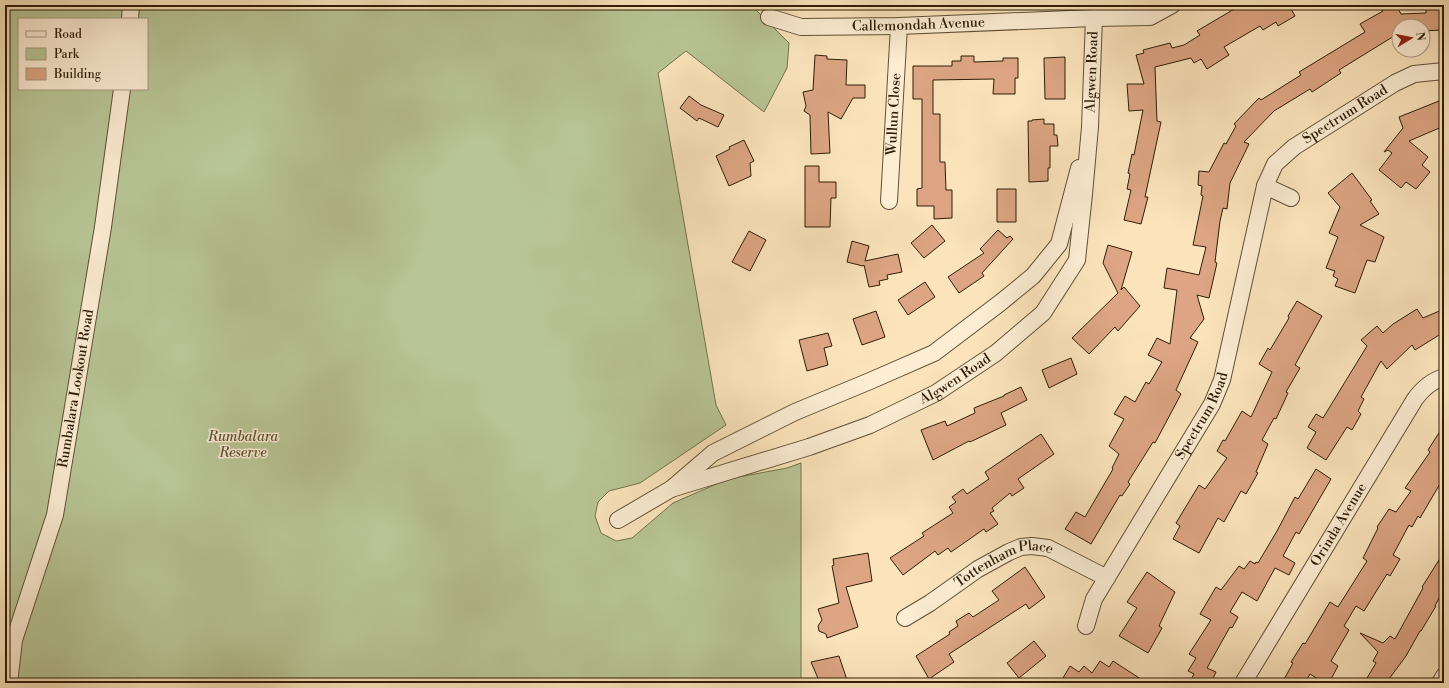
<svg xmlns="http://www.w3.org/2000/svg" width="1449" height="688" font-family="'Libre Bodoni',serif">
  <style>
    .green { fill: #b8c596; stroke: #72724f; fill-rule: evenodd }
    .building { fill: #dda583; stroke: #2d1e08 }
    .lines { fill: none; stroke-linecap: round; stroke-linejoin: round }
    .minor-casing { stroke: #605035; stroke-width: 18 }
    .minor { stroke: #fcedd3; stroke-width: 16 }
    .labels { text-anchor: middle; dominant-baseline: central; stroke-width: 3; stroke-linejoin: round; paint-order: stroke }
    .street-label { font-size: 14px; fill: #2d1e08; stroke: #fcedd3 }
    .park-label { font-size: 14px; font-style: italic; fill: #575033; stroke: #fcedd3 }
  </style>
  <rect width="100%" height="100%" fill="#fbe4bc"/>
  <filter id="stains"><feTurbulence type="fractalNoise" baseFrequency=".005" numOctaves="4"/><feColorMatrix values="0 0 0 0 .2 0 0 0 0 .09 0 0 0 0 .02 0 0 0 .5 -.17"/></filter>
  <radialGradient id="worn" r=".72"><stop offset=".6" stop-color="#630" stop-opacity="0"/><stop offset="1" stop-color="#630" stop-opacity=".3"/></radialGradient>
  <path class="green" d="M5 5H751L789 43 787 68 764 112 686 51 658 73 716 405 726 425 640 483 609 491 598 502 595 516 601 533 616 541 632 538 673 503 728 479 787 468 801 463V683H5ZM19 19H147V89H19Z"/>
  <path class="building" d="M1241 5H1289L1295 16 1278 26 1276 22 1263 30 1260 26 1224 47 1229 55 1207 69 1201 59 1194 63 1191 58 1155 67 1157 121 1161 122 1145 197H1148L1141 224 1124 220 1131 190 1127 189 1130 174 1128 173 1132 154 1134 155 1143 110 1129 111 1127 84H1144L1136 55 1144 53 1143 50 1170 43 1172 48 1184 45 1200 35 1197 31Z
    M1388 5H1396L1401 14 1426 13V7L1431 6V5H1444L1443 30 1423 31V26H1399V33L1339 70 1341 73 1312 92 1310 89 1274 111 1244 142 1249 144 1230 183 1227 209 1223 208 1220 221 1215 262 1217 263 1209 298 1197 295 1204 319 1190 338 1198 342 1176 390 1181 394 1155 443 1153 442 1128 482 1130 484 1122 496 1120 495 1091 544 1065 529 1076 512 1085 517 1113 469 1112 468 1119 454 1109 446 1124 419 1114 414 1125 396 1135 402 1146 382 1149 384 1162 362 1148 355 1157 338 1170 344 1177 290 1164 288 1167 268 1199 275 1206 247 1193 245 1203 196 1201 195 1202 186 1198 185 1199 171 1209 172 1224 143 1226 144 1236 126 1234 124 1259 98 1261 100 1301 75 1299 72 1365 32 1360 24 1383 11 1382 9Z
    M815 55 827 56V59L847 60 846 85H865V98H853L841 119 828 112 830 153 811 154 810 115 804 111 806 106 803 92 813 90Z
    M961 56H974V62L1003 61V58H1018V78H1015V94H993L994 79 933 80V114H940V162H945L946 190H952V218L934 219V206H917V189L922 188V99H913V66H952V61H961Z
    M1065 57V99H1045L1044 58Z
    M689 96 701 105 724 115 718 127 699 118 697 121 680 108Z
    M1444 99V126L1409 141 1428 157 1422 165 1430 172 1416 189 1406 182 1401 188 1379 170 1392 153 1388 150 1384 152 1403 128 1399 117Z
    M1044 119V124H1054V135H1057L1058 146H1050V168H1048V181L1029 182 1028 121H1032V120Z
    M744 140 754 161 750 163 751 176 729 186 716 156 730 149 729 147Z
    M805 166H819V182H836V198H831L830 227H805Z
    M1352 173 1372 200 1370 201 1379 214 1360 225 1384 237 1375 262 1367 260 1355 293 1335 286 1338 279 1333 276 1335 271 1326 268 1338 237 1329 233 1340 207 1328 193Z
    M997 189H1016V222H997Z
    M932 225 945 241 924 258 911 243Z
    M998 230 1007 238 1010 236 1013 239 982 273 984 276 959 293 948 277 984 253 980 249Z
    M749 231 766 240 750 271 732 262Z
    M852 241 869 246 865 261 898 254 902 272 887 275 888 279 879 281 880 285 869 287 864 265 863 266 847 262Z
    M1108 245 1132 252 1121 290 1124 287 1140 306 1118 331 1115 327 1089 354 1072 338 1118 293 1103 263Z
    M925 282 935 297 908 315 898 300Z
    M1297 301 1322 316 1295 365 1300 368 1286 392 1288 393 1276 419 1274 418 1262 440 1268 444 1256 472 1258 473 1246 494 1241 491 1224 522 1218 518 1199 553 1173 539 1180 526 1176 523 1199 485 1205 489 1227 458 1217 451 1223 440 1225 441 1242 411 1251 417 1272 372 1259 364 1268 348 1270 350 1289 318 1288 316Z
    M1417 309 1423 318 1444 309V332L1415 350 1412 345 1387 369 1381 361 1361 397 1364 399 1358 411 1361 414 1352 430 1347 427 1326 460 1307 448 1316 432 1308 427 1316 414 1323 418 1367 346 1361 340 1377 326 1383 333 1393 324Z
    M876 311 885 337 862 345 853 319Z
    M828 333 832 346 824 348 828 365 807 371 799 340Z
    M1071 358 1077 374 1049 388 1042 370Z
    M1021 387 1027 400 1001 413 1006 425 970 442 969 441 933 460 921 430 945 421 947 426 975 413 974 408 1004 396V395Z
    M1444 425V477L1420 518 1418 516 1412 527 1409 525 1393 555 1400 559 1390 576 1387 574 1364 611 1356 606 1344 626 1349 630 1331 661 1338 666 1329 683H1324L1310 674 1305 683H1282L1293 663 1291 662 1303 643 1305 644 1330 602 1338 607 1367 561 1363 558 1378 528 1377 527 1389 509 1396 512 1411 491 1405 488 1430 452 1428 450Z
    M1041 434 1054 454 1018 479 1024 488 1012 496 1010 493 992 508 994 511 990 513 998 524 986 532 984 529 951 552 948 548 938 555 935 551 903 575 890 558 924 536 922 533 953 513 949 507 956 502 952 497 963 489 967 494 989 479 985 472Z
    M1316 469 1331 479 1299 534 1296 532 1283 556 1295 563 1289 575 1275 568 1257 601 1242 592 1230 612 1238 617 1232 628 1230 627 1207 668 1216 672 1211 683H1189L1194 674 1188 671 1196 658 1189 654 1211 620 1200 614 1216 587 1221 590 1239 566 1244 569 1250 561 1255 564 1256 562 1258 563 1277 531 1295 497 1298 499Z
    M1444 552V588L1435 606H1436L1421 631H1420L1406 656 1386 683H1364L1376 663 1373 661 1378 652 1360 633 1383 643 1390 636 1395 639 1423 588 1422 587Z
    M868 553 872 581 846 587 858 627 827 638 826 634 819 631 818 626 822 620 818 609 839 603 832 566 834 565 833 559Z
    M1025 567 1045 597 1029 609 1026 604 949 654 954 662 929 679 916 656 950 634 949 632 958 626 956 621 969 613 973 617 999 600 992 591Z
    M1147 572 1175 592 1159 626 1162 628 1148 653 1119 636 1137 608 1127 602Z
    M1034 641 1046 656 1019 678 1007 663Z
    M839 656 848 683H820L811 662Z
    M1100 661 1109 667 1113 661 1147 683H1060L1070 666 1079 672 1084 666 1092 673Z"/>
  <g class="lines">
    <defs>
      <g id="minor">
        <path id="s1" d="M769 17 801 27 899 26 1094 18 1150 17 1172 5"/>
        <path d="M130 19 131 5"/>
        <path d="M1265 186 1291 198"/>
        <path id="s2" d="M889 201 899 26"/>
        <path id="s3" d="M671 489 809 447 870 425 936 393 996 353 1043 313 1077 260 1084 194 1090 127 1094 18"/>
        <path d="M618 520 671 489 713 453 795 412 870 381 934 353 1000 303 1033 276 1059 244 1079 168"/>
        <path id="s4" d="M905 618 930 603 978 569 1009 552 1021 547 1032 546 1048 548 1107 578"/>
        <path id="s5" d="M1086 626 1094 599 1212 404 1222 380 1265 186 1275 164 1294 147 1395 83 1414 74 1444 71"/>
        <path id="s6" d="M9 683 14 640 55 515 103 227 122 89"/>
        <path id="s7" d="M1243 683 1415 399C1423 388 1431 381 1444 377"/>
        <path d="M1440 683 1444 676"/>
      </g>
    </defs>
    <use href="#minor" class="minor-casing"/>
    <use href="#minor" class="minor"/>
  </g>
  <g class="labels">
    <g class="street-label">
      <text stroke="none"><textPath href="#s1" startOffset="151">Callemondah Avenue</textPath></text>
      <text stroke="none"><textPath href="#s3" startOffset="668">Algwen Road</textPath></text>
      <text stroke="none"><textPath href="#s2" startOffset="87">Wullun Close</textPath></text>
      <text stroke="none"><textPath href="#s5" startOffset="591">Spectrum Road</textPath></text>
      <text stroke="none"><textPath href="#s3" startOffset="306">Algwen Road</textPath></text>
      <text stroke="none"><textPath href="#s6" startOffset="303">Rumbalara Lookout Road</textPath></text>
      <text stroke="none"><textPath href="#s5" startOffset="241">Spectrum Road</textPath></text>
      <text stroke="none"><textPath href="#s7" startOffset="185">Orinda Avenue</textPath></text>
      <text stroke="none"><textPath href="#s4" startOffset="115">Tottenham Place</textPath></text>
    </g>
    <g class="park-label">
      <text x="243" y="437">Rumbalara<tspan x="243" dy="16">Reserve</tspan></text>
    </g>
  </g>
  <rect width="1449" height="688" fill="none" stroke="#fbe4bc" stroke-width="20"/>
  <rect x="6" y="6" width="1437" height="676" fill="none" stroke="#2d1e08" stroke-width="2"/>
  <rect x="10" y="10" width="1429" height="668" fill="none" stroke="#2d1e08"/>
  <rect x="18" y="18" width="130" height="72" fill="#fcedd3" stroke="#a99a82"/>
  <rect x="26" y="31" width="20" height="6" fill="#fcedd3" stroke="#a99a82"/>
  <text x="54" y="38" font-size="12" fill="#2d1e08">Road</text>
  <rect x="26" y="48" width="20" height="12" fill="#b8c596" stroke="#a99a82"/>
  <text x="54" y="58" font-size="12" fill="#2d1e08">Park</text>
  <rect x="26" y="68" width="20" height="12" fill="#dda583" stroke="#a99a82"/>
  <text x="54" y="78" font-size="12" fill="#2d1e08">Building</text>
  <g transform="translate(1411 38) rotate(80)"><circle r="19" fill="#fcedd3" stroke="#a99a82"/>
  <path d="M0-3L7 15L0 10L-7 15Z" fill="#8f2418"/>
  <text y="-6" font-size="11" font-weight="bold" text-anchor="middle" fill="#2d1e08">N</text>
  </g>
  <rect width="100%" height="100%" filter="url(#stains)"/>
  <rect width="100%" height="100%" fill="url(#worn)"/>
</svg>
